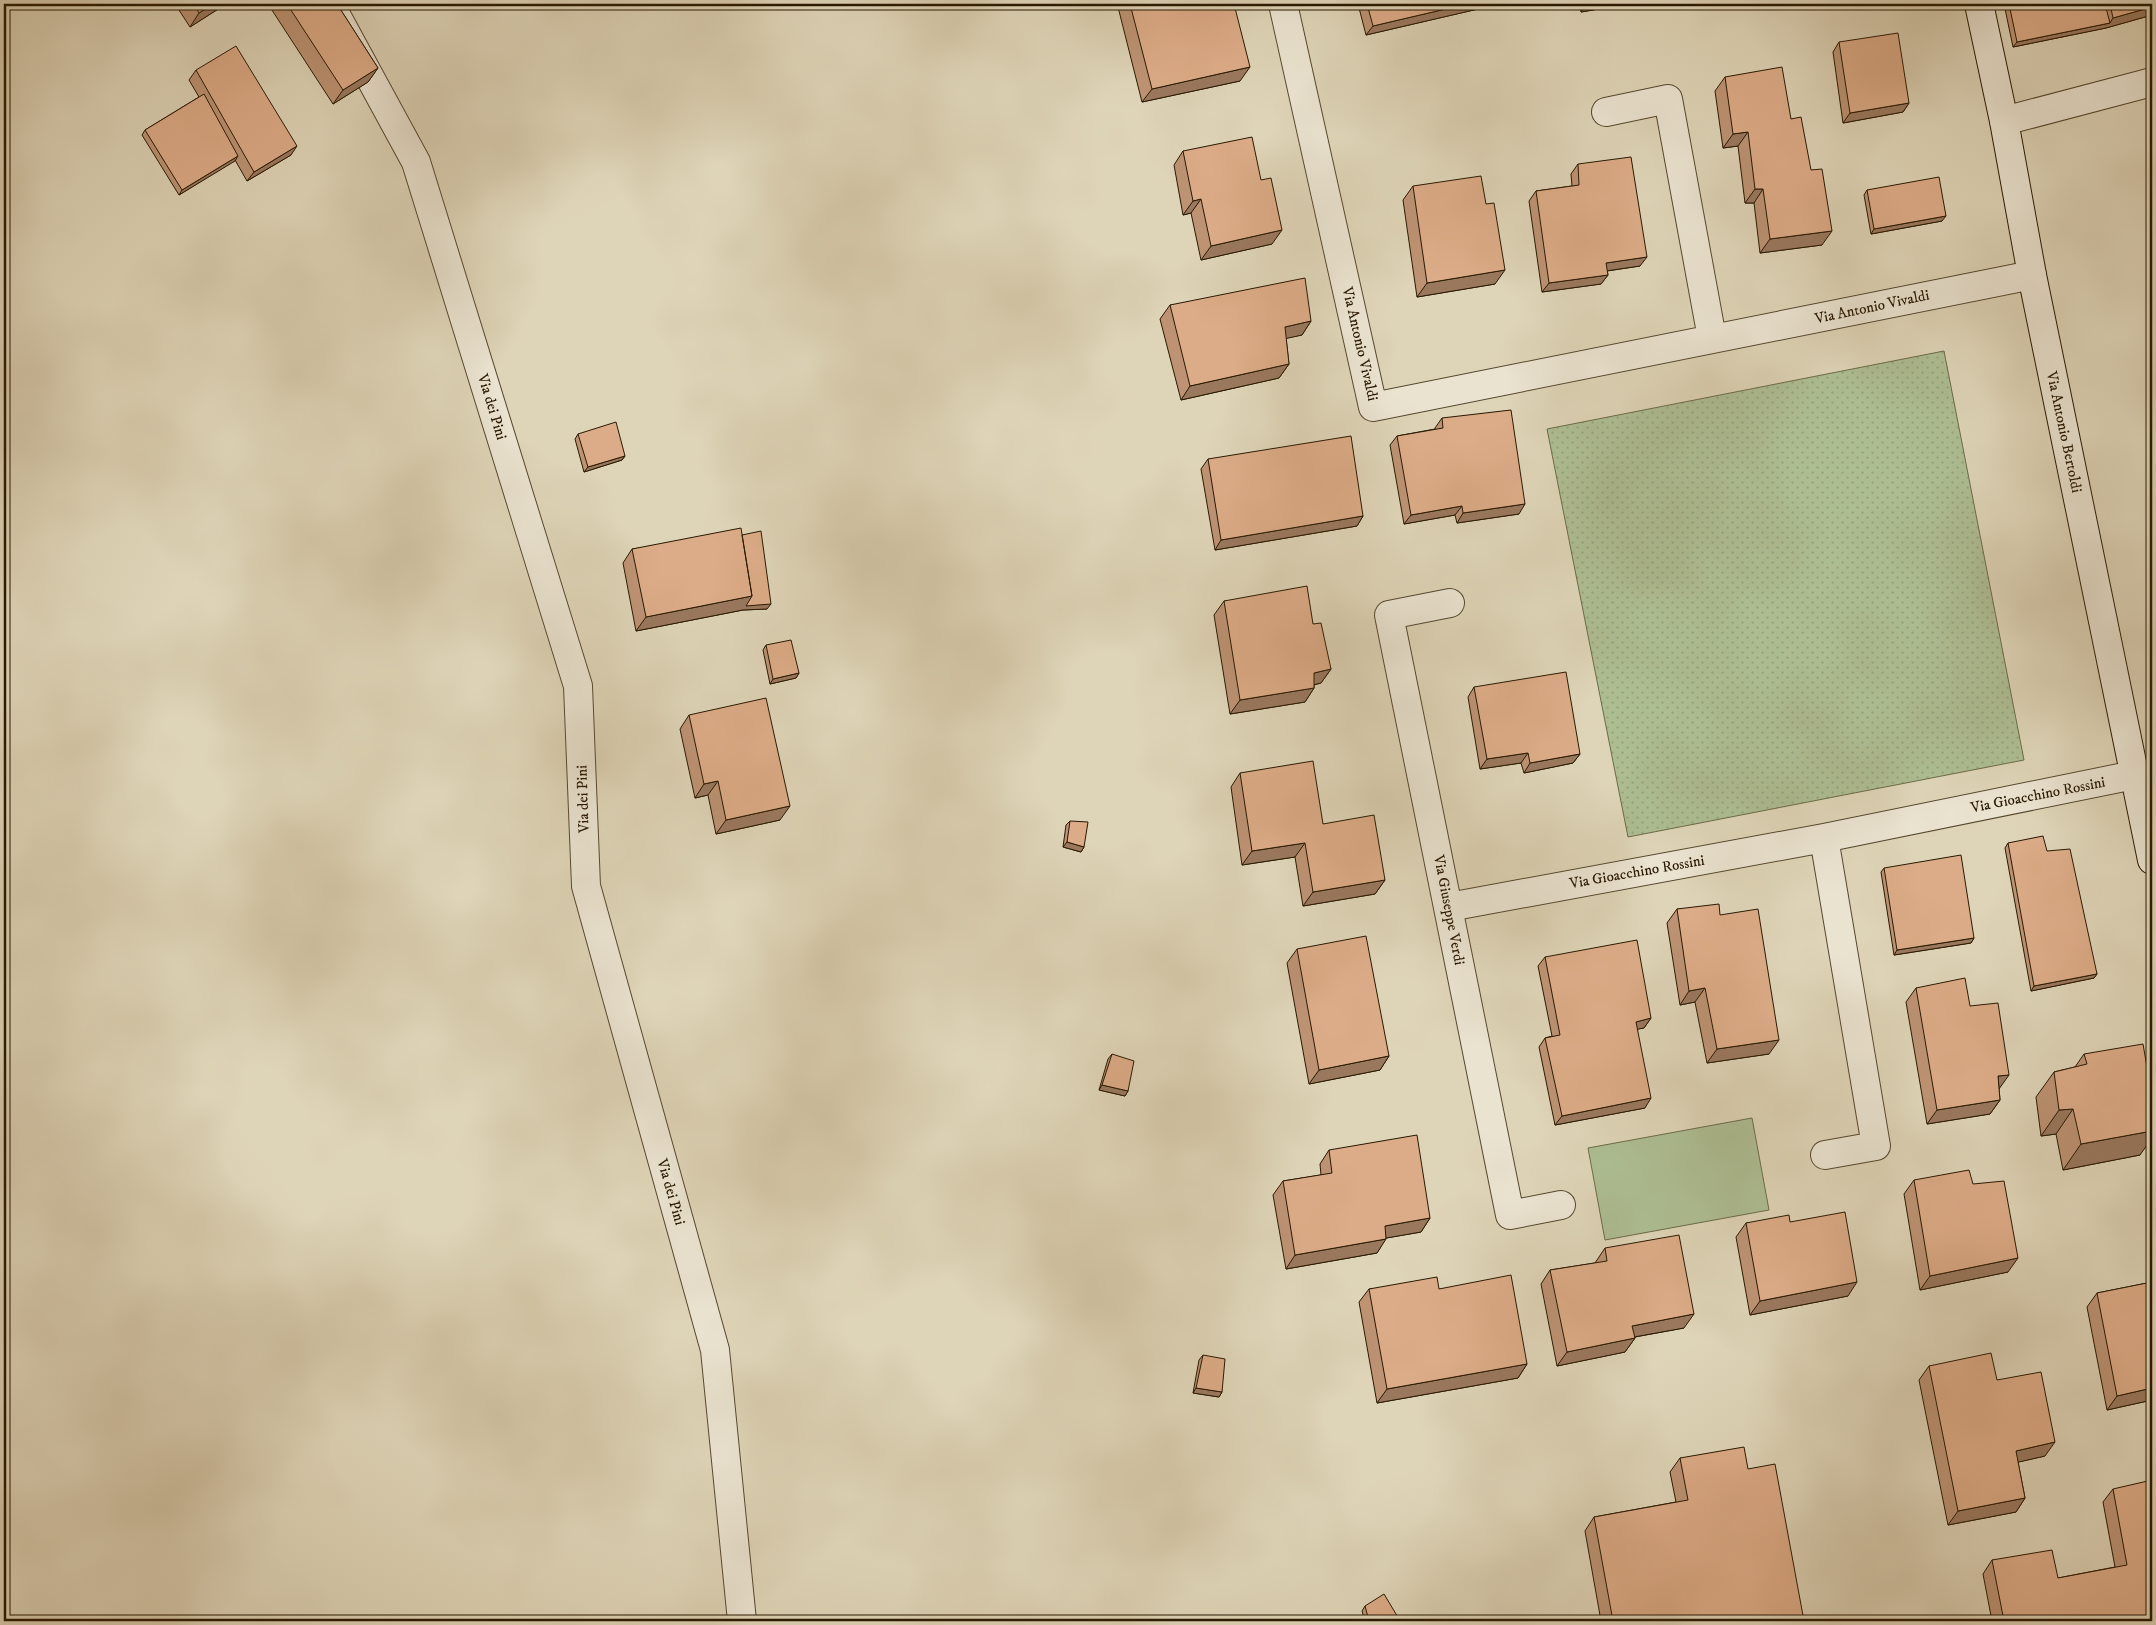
<svg xmlns="http://www.w3.org/2000/svg" width="2156" height="1625" font-family="'IM FELL DW Pica',serif">
  <style>
    .grass { fill: #adbd92; stroke: #6b6b4a }
    .park { fill: url(#park-dots); stroke: #6b6b4a }
    .lines { fill: none; stroke-linecap: round; stroke-linejoin: round }
    .street-casing { stroke: #56482f; stroke-width: 30 }
    .secondary-casing { stroke: #291902; stroke-width: 30 }
    .street { stroke: #eae3d0; stroke-width: 28 }
    .secondary { stroke: #eae3d0; stroke-width: 28 }
    .wall { fill: #bd9374; stroke: #291902 }
    .shaded-wall { fill: #9a785e; stroke: #291902 }
    .building { fill: #dcab87; stroke: #291902 }
    .labels { text-anchor: middle; dominant-baseline: central; stroke-width: 4.5; stroke-linejoin: round; paint-order: stroke }
    .street-label { font-size: 15px; fill: #291902; stroke: #eae3d0 }
  </style>
  <defs>
    <pattern id="park-dots" width="8" height="8" patternUnits="userSpaceOnUse" patternTransform="scale(1.25)"><rect width="8" height="8" fill="#adbd92"/><path d="M2 2h.1M6 6h.1" fill="none" stroke="#95a27c" stroke-width="1.8" stroke-linecap="round"/></pattern>
  </defs>
  <rect width="100%" height="100%" fill="#ded4b7"/>
  <filter id="stains"><feTurbulence type="fractalNoise" baseFrequency=".004" numOctaves="4"/><feColorMatrix values="0 0 0 0 .2 0 0 0 0 .09 0 0 0 0 .02 0 0 0 .5 -.17"/></filter>
  <radialGradient id="worn" r=".72"><stop offset=".6" stop-color="#630" stop-opacity="0"/><stop offset="1" stop-color="#630" stop-opacity=".3"/></radialGradient>
  <path class="grass" d="M1752 1118 1769 1210 1605 1240 1588 1148Z"/>
  <path class="park" d="M1944 351 2024 760 1628 837 1547 429Z"/>
  <g class="lines">
    <defs>
      <path id="street" d="M330 4 416 162 578 686 586 886 715 1350 742 1621
        M1283 4 1373 407 2032 275
        M1606 112 1668 99 1712 338
        M2004 121 2152 82
        M1450 603 1389 615 1510 1215 1561 1205
        M1824 838 1876 1146 1825 1155
        M1449 907 1824 838 2134 775"/>
      <path id="secondary" d="M1979 4 2004 121 2032 275 2152 860"/>
    </defs>
    <use href="#street" class="street-casing"/>
    <use href="#secondary" class="secondary-casing"/>
    <use href="#street" class="street"/>
    <use href="#secondary" class="secondary"/>
  </g>
  <path class="wall" d="M175 4H226L190 27Z
    M268 4H337L378 68 368 82 333 104Z
    M1120 4H1130L1240 81 1142 102 1118 7Z
    M1358 4H1482L1478 9 1366 35Z
    M1580 4H1628L1581 12Z
    M2004 4H2152V15L2106 28 2013 47Z
    M1839 42 1909 103 1903 112 1843 123 1833 52Z
    M196 70 291 155 247 181 235 160 179 195 142 135 145 130 199 97 189 80Z
    M1725 77 1791 119 1822 245 1760 253 1754 203H1745L1738 146 1723 148 1715 91Z
    M1183 151 1261 180 1272 244 1201 260 1191 213 1183 215 1174 165Z
    M1578 164 1640 266 1607 271 1608 275 1601 284 1542 292 1529 201 1536 191 1572 186 1571 174Z
    M1413 186 1495 284 1417 297 1403 200Z
    M1867 190 1942 221 1871 234 1864 195Z
    M1170 305 1311 321 1302 335 1286 338 1289 364 1279 378 1181 400 1160 319Z
    M1442 418 1519 514 1457 523 1455 515 1404 524 1390 445 1397 436 1435 429V428Z
    M578 434 625 456 622 460 584 472 575 439Z
    M1208 459 1363 516 1357 526 1215 550 1201 469Z
    M742 535 767 609 743 610 636 631 623 563 632 549Z
    M1224 601 1313 624 1331 669 1321 683 1314 685V688L1305 702 1230 714 1214 615Z
    M766 645 799 673 796 678 770 684 763 650Z
    M1474 687 1580 754 1573 763 1524 773 1521 763 1480 769 1468 697Z
    M689 715 780 820 716 834 708 795 695 798 680 729Z
    M1240 773 1323 824 1385 880 1375 894 1303 906 1295 857 1242 865 1231 787Z
    M1070 821 1084 847 1081 852 1063 847 1066 825Z
    M2008 843 2047 851 2097 974 2094 978 2031 991 2005 848Z
    M1884 868 1974 938 1971 943 1894 955 1881 872Z
    M1677 909 1720 915 1769 1054 1707 1063 1695 1002 1680 1005 1667 923Z
    M1297 949 1389 1056 1380 1070 1309 1084 1287 963Z
    M1545 957 1651 1018 1644 1028 1637 1029 1645 1108 1555 1125 1539 1047 1545 1038 1552 1036 1538 966Z
    M1916 988 1970 1006 1999 1089 2000 1100 1990 1114 1927 1124 1906 1002Z
    M1112 1054 1128 1091 1125 1096 1099 1090 1108 1059Z
    M2084 1054 2140 1155 2063 1170 2056 1134 2041 1136 2036 1097 2054 1072 2075 1067Z
    M1329 1150 1430 1218 1421 1232 1386 1238 1377 1253 1286 1269 1273 1195 1283 1181 1321 1175 1320 1164Z
    M1914 1180 2008 1272 1920 1290 1904 1194Z
    M1790 1222 1848 1296 1750 1315 1736 1237 1746 1223Z
    M1605 1248 1684 1328 1635 1337V1338L1625 1352 1557 1366 1541 1284 1550 1270 1595 1263Z
    M2152 1282V1400L2107 1410 2087 1307 2097 1293Z
    M1369 1289H1439L1527 1364 1518 1378 1377 1403 1359 1302Z
    M1203 1355 1222 1392 1219 1397 1193 1393 1199 1360Z
    M1929 1366 1997 1380 2045 1456 2018 1462 2025 1498 2016 1512 1948 1525 1919 1380Z
    M1680 1458 1748 1469 1804 1621H1601L1585 1531 1594 1517 1676 1502 1670 1472Z
    M2113 1489 2152 1621H1992L1983 1574 1992 1560 2058 1578 2115 1567 2103 1502Z
    M1365 1606 1399 1619 1411 1621H1365L1362 1611Z"/>
  <path class="shaded-wall" d="M213 4H226L190 27 199 13Z
    M1467 4H1482L1478 9 1366 35 1373 26Z
    M1587 4H1628L1581 12Z
    M2152 7V15L2106 28 2013 47 2017 42 2110 23 2113 18Z
    M1250 67 1240 81 1142 102 1152 89Z
    M378 68 368 82 333 104 343 90Z
    M1909 103 1903 112 1843 123 1850 113Z
    M1748 132 1738 146 1723 148 1733 134Z
    M297 146 291 155 247 181 254 172Z
    M238 156 235 161 179 195 182 190Z
    M1755 189H1763L1754 203H1745Z
    M1201 199 1191 213 1183 215 1193 201Z
    M1946 216 1942 221 1871 234 1874 229Z
    M1282 230 1272 244 1201 260 1211 246Z
    M1832 231 1822 245 1760 253 1770 239Z
    M1647 257 1640 266 1599 272 1606 263Z
    M1505 270 1495 284 1417 297 1427 283Z
    M1608 275 1601 284 1542 292 1549 283Z
    M1311 321 1302 335 1275 341 1285 327Z
    M1289 364 1279 378 1181 400 1190 386Z
    M625 456 622 460 584 472 588 467Z
    M1525 504 1519 514 1457 523 1463 513Z
    M1462 506 1455 515 1404 524 1411 515Z
    M1363 516 1357 526 1215 550 1221 540Z
    M752 596 771 604 767 609 743 610 636 631 646 617Z
    M1331 669 1321 683 1304 687 1314 673Z
    M799 673 796 678 770 684 773 679Z
    M1314 688 1305 702 1230 714 1240 700Z
    M1528 753 1521 763 1480 769 1487 759Z
    M1580 754 1573 763 1524 773 1530 763Z
    M718 781 708 795 695 798 704 784Z
    M790 806 780 820 716 834 726 820Z
    M1067 842 1084 847 1081 852 1063 847Z
    M1305 843 1295 857 1242 865 1252 851Z
    M1385 880 1375 894 1303 906 1313 892Z
    M1974 938 1971 943 1894 955 1897 950Z
    M2097 974 2094 978 2031 991 2034 986Z
    M1705 988 1695 1002 1680 1005 1689 991Z
    M1651 1018 1644 1028 1629 1031 1636 1022Z
    M1779 1040 1769 1054 1707 1063 1717 1049Z
    M1389 1056 1380 1070 1309 1084 1319 1070Z
    M2009 1075 1999 1089 1998 1076Z
    M1102 1085 1128 1091 1125 1096 1099 1090Z
    M1651 1098 1645 1108 1555 1125 1562 1116Z
    M2000 1100 1990 1114 1927 1124 1937 1110Z
    M2073 1109 2056 1134 2041 1136 2059 1110Z
    M2152 1131V1138L2140 1155 2063 1170 2081 1144Z
    M1430 1218 1421 1232 1375 1240 1385 1226Z
    M1386 1239 1377 1253 1286 1269 1295 1255Z
    M2018 1258 2008 1272 1920 1290 1930 1276Z
    M1857 1282 1848 1296 1750 1315 1760 1301Z
    M1694 1314 1684 1328 1623 1339 1632 1326Z
    M1635 1338 1625 1352 1557 1366 1567 1352Z
    M1527 1364 1518 1378 1377 1403 1387 1389Z
    M1196 1388 1222 1392 1219 1397 1193 1393Z
    M2152 1388V1400L2107 1410 2117 1396Z
    M2055 1442 2045 1456 2006 1465 2016 1451Z
    M2025 1498 2016 1512 1948 1525 1958 1511Z"/>
  <path class="building" d="M194 4H213L199 13Z
    M287 4H337L378 68 343 90Z
    M1130 4H1234L1250 67 1152 89Z
    M1367 4H1467L1373 26Z
    M2009 4H2105L2110 23 2017 42Z
    M2110 4H2152V7L2113 18Z
    M1898 33 1909 103 1850 113 1839 42Z
    M236 46 297 146 254 172 196 70Z
    M1782 67 1791 119 1801 117 1811 170 1822 169 1832 231 1770 239 1763 189H1755L1748 132 1733 134 1725 77Z
    M204 94 238 156 182 190 145 130Z
    M1252 137 1261 180 1271 178 1282 230 1211 246 1201 199 1193 201 1183 151Z
    M1631 157 1647 257 1606 263 1608 275 1549 283 1536 191 1579 185 1578 164Z
    M1481 176 1486 204 1494 203 1505 270 1427 283 1413 186Z
    M1939 177 1946 216 1874 229 1867 190Z
    M1305 278 1311 321 1285 327 1289 364 1190 386 1170 305Z
    M1511 410 1525 504 1463 513 1462 506 1411 515 1397 436 1443 428 1442 418Z
    M616 422 625 456 588 467 578 434Z
    M1351 436 1363 516 1221 540 1208 459Z
    M741 528 752 596 646 617 632 549Z
    M761 531 771 604 746 606 752 596 742 535Z
    M1307 586 1313 624 1321 623 1331 669 1314 673V688L1240 700 1224 601Z
    M791 640 799 673 773 679 766 645Z
    M1566 672 1580 754 1530 763 1528 753 1487 759 1474 687Z
    M766 698 790 806 726 820 718 781 704 784 689 715Z
    M1313 761 1323 824 1374 815 1385 880 1313 892 1305 843 1252 851 1240 773Z
    M1070 821 1088 822 1084 847 1067 842Z
    M2043 836 2047 851 2070 849 2097 974 2034 986 2008 843Z
    M1961 855 1974 938 1897 950 1884 868Z
    M1719 904 1720 915 1758 909 1779 1040 1717 1049 1705 988 1689 991 1677 909Z
    M1366 936 1389 1056 1319 1070 1297 949Z
    M1637 940 1651 1018 1636 1022 1651 1098 1562 1116 1545 1038 1560 1035 1545 957Z
    M1965 978 1970 1006 1998 1003 2009 1075 1998 1076 2000 1100 1937 1110 1916 988Z
    M2143 1044 2152 1096V1131L2081 1144 2073 1109 2059 1110 2054 1072 2087 1064 2084 1054Z
    M1112 1054 1134 1061 1128 1091 1102 1085Z
    M1417 1135 1430 1218 1385 1226 1386 1239 1295 1255 1283 1181 1332 1173 1329 1150Z
    M1969 1170 1973 1184 2004 1181 2018 1258 1930 1276 1914 1180Z
    M1845 1212 1857 1282 1760 1301 1746 1223 1789 1215 1790 1222Z
    M1679 1235 1694 1314 1632 1326 1635 1338 1567 1352 1550 1270 1607 1261 1605 1248Z
    M1511 1275 1527 1364 1387 1389 1369 1289 1437 1277 1439 1289Z
    M2152 1282V1388L2117 1396 2097 1293Z
    M1991 1353 1997 1380 2041 1372 2055 1442 2016 1451 2025 1498 1958 1511 1929 1366Z
    M1203 1355 1225 1359 1222 1392 1196 1388Z
    M1744 1447 1748 1469 1775 1464 1804 1621H1613L1594 1517 1688 1500 1680 1458Z
    M2152 1480V1621H2004L1992 1560 2052 1550 2058 1578 2127 1565 2113 1489Z
    M1384 1594 1399 1619 1393 1621H1369L1365 1606Z
    M1409 1616 1411 1621H1393Z"/>
  <g class="labels">
    <g class="street-label">
      <text transform="translate(1872 307) rotate(-12)">Via Antonio Vivaldi</text>
      <text transform="translate(1360 344) rotate(77)">Via Antonio Vivaldi</text>
      <text transform="translate(492 407) rotate(73)">Via dei Pini</text>
      <text transform="translate(2064 432) rotate(78)">Via Antonio Bertoldi</text>
      <text transform="translate(2038 795) rotate(-11)">Via Gioacchino Rossini</text>
      <text transform="translate(583 799) rotate(-92)">Via dei Pini</text>
      <text transform="translate(1637 872) rotate(-10)">Via Gioacchino Rossini</text>
      <text transform="translate(1449 910) rotate(79)">Via Giuseppe Verdi</text>
      <text transform="translate(671 1192) rotate(74)">Via dei Pini</text>
    </g>
  </g>
  <rect width="2156" height="1625" fill="none" stroke="#ded4b7" stroke-width="20"/>
  <rect x="5" y="5" width="2146" height="1615" fill="none" stroke="#291902" stroke-width="2.5"/>
  <rect x="10" y="10" width="2136" height="1605" fill="none" stroke="#291902"/>
  <rect width="100%" height="100%" filter="url(#stains)"/>
  <rect width="100%" height="100%" fill="url(#worn)"/>
</svg>
